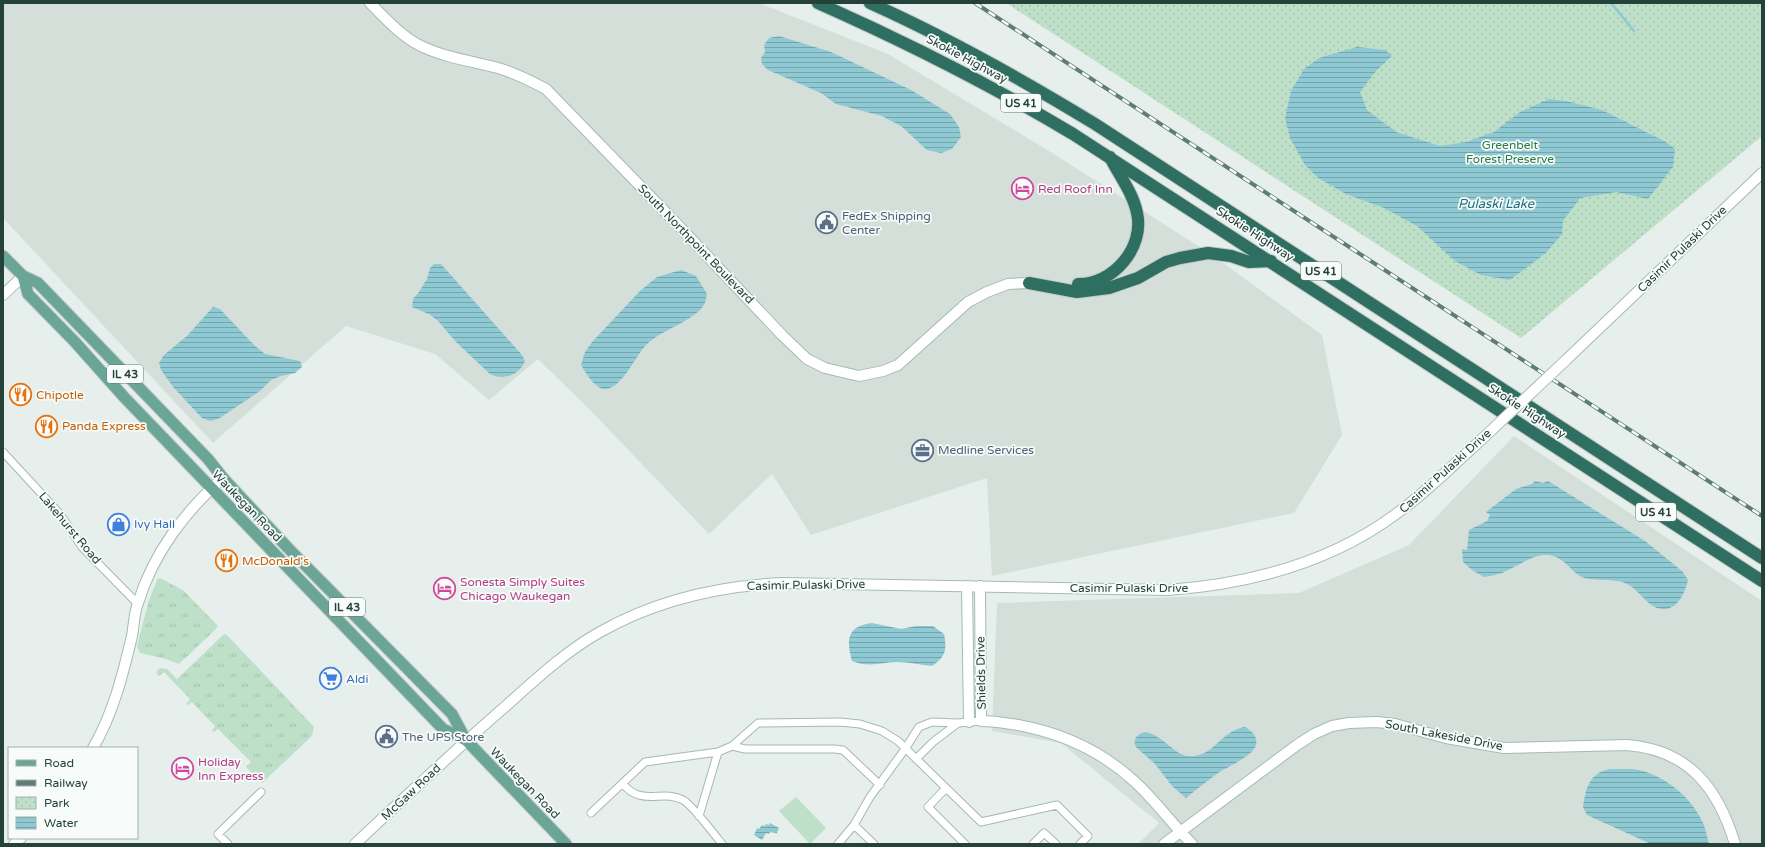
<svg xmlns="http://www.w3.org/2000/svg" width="1765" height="847" font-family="'Varela Round',sans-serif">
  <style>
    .built { fill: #d4dfda }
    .grass { fill: url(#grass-tufts) }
    .park { fill: url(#park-dots) }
    .pitch { fill: #bfe0c8 }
    .water { fill: url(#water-rules) }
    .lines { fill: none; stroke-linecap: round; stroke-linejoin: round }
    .stream { stroke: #8ec9d4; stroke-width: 2.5 }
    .street-casing { stroke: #a8b8b2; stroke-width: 9 }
    .secondary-casing { stroke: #a4bbb3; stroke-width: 12 }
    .primary-casing { stroke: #c2cac8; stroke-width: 13 }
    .highway-casing { stroke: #c2cac8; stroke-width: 14 }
    .street { stroke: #fff; stroke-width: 7 }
    .secondary { stroke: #fff; stroke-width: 10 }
    .primary { stroke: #6aa596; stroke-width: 11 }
    .highway { stroke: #2f6f62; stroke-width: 12 }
    .rail-casing { stroke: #5f7d75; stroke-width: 4 }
    .rail { stroke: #f7fbf9; stroke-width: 2.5; stroke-dasharray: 8; stroke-linecap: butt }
    .secondary-bridge-casing { stroke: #a4bbb3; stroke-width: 12; stroke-linecap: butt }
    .secondary-bridge { stroke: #fff; stroke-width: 10 }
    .labels { text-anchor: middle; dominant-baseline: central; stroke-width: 3.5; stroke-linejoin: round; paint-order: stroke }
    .shield { fill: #f7fbf9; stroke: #637a73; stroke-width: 1 }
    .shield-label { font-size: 11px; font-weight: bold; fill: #24423a }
    .street-label { font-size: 12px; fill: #24423a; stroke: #f7fbf9 }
    .park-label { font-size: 12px; fill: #2d7a4b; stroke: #f7fbf9 }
    .hotel-label { font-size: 12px; fill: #b23c85; stroke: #f7fbf9; text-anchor: start }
    .service-label { font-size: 12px; fill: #4e5e75; stroke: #f7fbf9; text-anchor: start }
    .food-label { font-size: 12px; fill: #c56008; stroke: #f7fbf9; text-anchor: start }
    .shop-label { font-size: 12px; fill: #366cbe; stroke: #f7fbf9; text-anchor: start }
    .water-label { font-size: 13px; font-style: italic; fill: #1c6f80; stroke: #f7fbf9 }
  </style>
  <defs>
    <pattern id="grass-tufts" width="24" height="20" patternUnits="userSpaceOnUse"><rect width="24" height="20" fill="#bfe0c8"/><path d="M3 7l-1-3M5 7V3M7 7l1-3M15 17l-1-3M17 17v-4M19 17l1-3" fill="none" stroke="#a4c1ad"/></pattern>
    <pattern id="park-dots" width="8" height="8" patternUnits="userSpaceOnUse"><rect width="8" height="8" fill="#bfe0c8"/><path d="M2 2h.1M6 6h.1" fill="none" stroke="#a4c1ad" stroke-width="1.8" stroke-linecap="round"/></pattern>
    <pattern id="water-rules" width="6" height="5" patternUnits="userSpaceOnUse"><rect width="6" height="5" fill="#8ec9d4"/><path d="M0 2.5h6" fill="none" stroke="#74a5ad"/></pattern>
  </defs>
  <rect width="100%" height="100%" fill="#e6efeb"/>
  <path class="built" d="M3 3H759L888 54 1049 151 1211 254 1322 335 1342 435 1294 513 992 576 987 478 811 535 772 474 709 534 590 410 538 359 489 400 435 354 346 326 213 443 3 218Z
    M1514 436 1762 601V844H1138L1159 823 1061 743 992 731 997 603 1299 593 1409 545Z"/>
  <path class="grass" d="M160 578 184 591 218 626 216 629 179 664 166 659 140 653 137 646 149 600 157 580Z
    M226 634 314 727 312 736 262 783 246 767 251 762 218 729 214 732 212 731 215 726 192 702 188 705 186 704 190 699 164 672 159 676 156 672 160 668 167 669 177 679 223 635Z"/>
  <path class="park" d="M1006 3H1762V136L1521 338Z"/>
  <path class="pitch" d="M796 797 826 828 810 844 779 811Z"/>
  <path class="water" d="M779 36 831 52 911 90 950 114 959 127 961 137 952 149 941 153 927 150 901 126 882 116 836 104 821 93 768 70 762 64 761 58 765 52 764 45 769 38Z
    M1357 47 1385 50 1392 56 1376 71 1360 92 1367 110 1396 132 1440 146 1466 142 1494 132 1520 112 1549 99 1566 101 1602 110 1666 142 1675 149 1673 167 1648 199 1616 192 1580 198 1563 221 1562 234 1546 253 1510 280 1481 275 1455 261 1417 226 1384 208 1346 194 1318 178 1305 165 1290 138 1285 118 1291 91 1304 69 1319 58Z
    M434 264H441L522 355 525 361C520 375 503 381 490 374L456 342 438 321 429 314 412 307 413 299 419 292 427 279 430 268Z
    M681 270 696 276 707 294C706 297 706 301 705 303 697 320 661 330 647 344 635 356 624 385 607 389 596 391 586 373 581 365L585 352 592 342 640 291 657 277Z
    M213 307 220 309 254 345 265 354 300 361 302 367 295 373 281 376 271 380 260 391 218 419 210 421 202 418 174 388 161 370 159 363 164 355 187 336Z
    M1535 481 1543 483 1548 481 1645 541 1682 571 1688 580C1684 597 1673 617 1653 606 1643 600 1637 588 1625 583 1614 578 1589 582 1580 576 1569 569 1564 558 1550 555 1534 553 1517 567 1502 573 1496 575 1490 576 1484 577L1472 570 1463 562 1462 549 1467 550 1469 530 1487 521 1490 515 1486 512 1516 489 1532 484Z
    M872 623 901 629 916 626H933L944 634C947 649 946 657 932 666 921 665 909 662 898 662 882 662 869 668 852 661 846 640 847 626 872 623Z
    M1245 727C1254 732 1260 740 1254 749 1249 757 1226 768 1218 773 1207 781 1196 790 1186 798L1172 786 1155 764 1136 747C1134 743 1134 740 1137 736 1152 722 1172 754 1187 756 1214 759 1219 731 1245 727Z
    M1610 769C1617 769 1624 769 1632 769 1661 772 1691 796 1703 823 1706 830 1707 837 1709 844H1651L1587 815 1583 807C1586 788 1589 773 1610 769Z
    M770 823 779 828 777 833 770 832 769 834 766 833 762 840 754 835 757 828 759 829 762 825 765 826 766 824 769 825Z"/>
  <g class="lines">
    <path class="stream" d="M1611 3 1634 31"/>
    <defs>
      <path id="street" d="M3 452 60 514 82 547 137 603
        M732 746 745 749H834L843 750 880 785
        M916 759 933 742 958 723
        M623 784C642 807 662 789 683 800 691 804 715 835 722 844
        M591 813 645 762 718 752 732 746 758 723 840 722 860 724 882 731 898 741 946 788
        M699 816 718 752
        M854 825 874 844
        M228 844 218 834 261 792
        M838 844 854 825 870 797 905 749 919 727 932 722 958 723 981 721
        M965 844 928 807 946 788 981 822 1057 805 1088 836 1080 844
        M1033 844 1044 833 1056 844"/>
      <path id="secondary" d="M370 3C385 18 402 37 421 46 446 58 472 61 498 68 515 73 531 81 546 89L677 224 782 335 807 359 825 368 859 376 883 371 898 365 968 302 987 292 1008 284 1029 283
        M3 295 23 276
        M1565 361 1762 173
        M967 586 969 722
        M980 586 981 721C994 721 1005 723 1018 725 1062 733 1100 750 1134 781 1155 800 1172 824 1192 844
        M93 748C113 714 123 674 132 636 134 625 134 613 138 603 153 554 185 511 223 478
        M14 844 21 838
        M355 844C405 797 455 750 507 705 536 679 566 651 600 632 656 600 718 586 782 583L1168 590C1249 584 1330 563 1396 514 1427 492 1453 465 1481 440
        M1164 844 1297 745 1314 734 1332 726 1349 723 1377 722 1395 724 1446 738 1504 748 1627 745C1689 750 1718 788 1735 844"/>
      <path id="primary" d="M3 256 23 276 38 283 208 459 223 478 288 548 452 714 466 740 566 844
        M23 276 28 294 75 342 124 397 443 729 466 740"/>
      <path id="highway" d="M818 3C906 42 991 85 1073 134L1762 581
        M870 3C948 38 1023 80 1095 124L1762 558
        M1029 283 1077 292 1109 288 1138 278 1166 262 1180 258 1208 253 1231 256 1249 262 1271 261
        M1078 284C1113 285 1145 247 1137 213 1133 193 1119 175 1110 157"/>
    </defs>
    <use href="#street" class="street-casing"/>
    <use href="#secondary" class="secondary-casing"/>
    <use href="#primary" class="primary-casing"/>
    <use href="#highway" class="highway-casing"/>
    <use href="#street" class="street"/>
    <use href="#secondary" class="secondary"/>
    <use href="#primary" class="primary"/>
    <use href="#highway" class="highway"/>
    <defs>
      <path id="rail" d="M975 3 1762 516"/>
    </defs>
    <use href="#rail" class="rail-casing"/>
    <use href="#rail" class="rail"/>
    <defs>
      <path id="secondary-bridge" d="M1481 440 1565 361"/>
    </defs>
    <use href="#secondary-bridge" class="secondary-bridge-casing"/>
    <use href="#secondary-bridge" class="secondary-bridge"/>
  </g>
  <defs>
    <symbol id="hotel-ring" viewBox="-11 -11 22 22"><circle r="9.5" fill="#f7fbf9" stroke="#d1479c" stroke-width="1.5"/><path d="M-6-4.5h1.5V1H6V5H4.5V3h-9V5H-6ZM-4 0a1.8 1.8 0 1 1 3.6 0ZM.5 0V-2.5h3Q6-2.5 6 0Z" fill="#d1479c"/></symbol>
    <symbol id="civic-ring" viewBox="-11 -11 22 22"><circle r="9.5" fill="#f7fbf9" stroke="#5c6f8a" stroke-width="1.5"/><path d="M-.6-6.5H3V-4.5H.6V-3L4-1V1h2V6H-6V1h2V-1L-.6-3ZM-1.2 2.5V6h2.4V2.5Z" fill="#5c6f8a"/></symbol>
    <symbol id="restaurant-ring" viewBox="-11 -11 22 22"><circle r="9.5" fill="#f7fbf9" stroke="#e8710a" stroke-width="1.5"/><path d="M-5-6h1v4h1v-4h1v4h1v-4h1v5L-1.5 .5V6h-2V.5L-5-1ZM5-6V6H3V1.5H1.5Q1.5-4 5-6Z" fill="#e8710a"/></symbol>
    <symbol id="office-ring" viewBox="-11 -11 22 22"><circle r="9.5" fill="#f7fbf9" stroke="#5c6f8a" stroke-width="1.5"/><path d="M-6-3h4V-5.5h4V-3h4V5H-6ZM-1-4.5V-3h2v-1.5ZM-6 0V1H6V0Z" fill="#5c6f8a"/></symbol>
    <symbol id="shop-ring" viewBox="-11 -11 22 22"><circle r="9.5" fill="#f7fbf9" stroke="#3f7fe0" stroke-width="1.5"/><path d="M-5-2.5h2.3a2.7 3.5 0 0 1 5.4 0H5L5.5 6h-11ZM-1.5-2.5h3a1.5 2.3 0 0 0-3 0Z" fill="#3f7fe0"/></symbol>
    <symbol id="supermarket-ring" viewBox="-11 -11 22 22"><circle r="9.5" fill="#f7fbf9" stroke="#3f7fe0" stroke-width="1.5"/><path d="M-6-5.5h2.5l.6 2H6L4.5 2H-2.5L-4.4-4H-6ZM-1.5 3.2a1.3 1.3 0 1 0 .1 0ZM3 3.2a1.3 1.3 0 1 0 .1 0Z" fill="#3f7fe0"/></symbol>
  </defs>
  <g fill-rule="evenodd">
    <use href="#hotel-ring" x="1010" y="176" width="25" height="25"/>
    <use href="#civic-ring" x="814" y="210" width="25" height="25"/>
    <use href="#restaurant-ring" x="8" y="382" width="25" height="25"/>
    <use href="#restaurant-ring" x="34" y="414" width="25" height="25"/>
    <use href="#office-ring" x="910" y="438" width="25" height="25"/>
    <use href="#shop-ring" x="106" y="512" width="25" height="25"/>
    <use href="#restaurant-ring" x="214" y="548" width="25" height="25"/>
    <use href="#hotel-ring" x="432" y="576" width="25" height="25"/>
    <use href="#supermarket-ring" x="318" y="666" width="25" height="25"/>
    <use href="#civic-ring" x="374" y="724" width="25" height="25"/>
    <use href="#hotel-ring" x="170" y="756" width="25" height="25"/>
  </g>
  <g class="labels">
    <g class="shield">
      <rect x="1001" y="94" width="40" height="18" rx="3"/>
      <rect x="1301" y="262" width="40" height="18" rx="3"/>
      <rect x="107" y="365" width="36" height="18" rx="3"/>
      <rect x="1636" y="503" width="40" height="18" rx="3"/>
      <rect x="329" y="598" width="36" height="18" rx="3"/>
    </g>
    <g class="shield-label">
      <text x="1021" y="103">US 41</text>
      <text x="1321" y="271">US 41</text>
      <text x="125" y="374">IL 43</text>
      <text x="1656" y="512">US 41</text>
      <text x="347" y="607">IL 43</text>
    </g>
    <g class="street-label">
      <text transform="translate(967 59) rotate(28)">Skokie Highway</text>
      <text transform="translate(1255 234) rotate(33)">Skokie Highway</text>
      <text transform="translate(696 244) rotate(46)">South Northpoint Boulevard</text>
      <text transform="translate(1682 249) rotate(-44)">Casimir Pulaski Drive</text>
      <text transform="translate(1527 411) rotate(33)">Skokie Highway</text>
      <text transform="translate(1445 471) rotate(-42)">Casimir Pulaski Drive</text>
      <text transform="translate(247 506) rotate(46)">Waukegan Road</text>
      <text transform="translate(70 528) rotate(50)">Lakehurst Road</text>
      <text transform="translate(806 585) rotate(-1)">Casimir Pulaski Drive</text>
      <text x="1129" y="588">Casimir Pulaski Drive</text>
      <text transform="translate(981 673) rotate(-91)">Shields Drive</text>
      <text transform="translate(1444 735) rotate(11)">South Lakeside Drive</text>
      <text transform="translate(525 783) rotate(46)">Waukegan Road</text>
      <text transform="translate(411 792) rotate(-43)">McGaw Road</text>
    </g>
    <g class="park-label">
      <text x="1510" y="145">Greenbelt<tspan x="1510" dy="14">Forest Preserve</tspan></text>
    </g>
    <g class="hotel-label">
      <text x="1038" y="189">Red Roof Inn</text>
      <text x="460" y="582">Sonesta Simply Suites<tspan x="460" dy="14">Chicago Waukegan</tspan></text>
      <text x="198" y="762">Holiday<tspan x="198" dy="14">Inn Express</tspan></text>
    </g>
    <g class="service-label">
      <text x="842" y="216">FedEx Shipping<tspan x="842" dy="14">Center</tspan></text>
      <text x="938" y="450">Medline Services</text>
      <text x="402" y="737">The UPS Store</text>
    </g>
    <g class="food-label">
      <text x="36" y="395">Chipotle</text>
      <text x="62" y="426">Panda Express</text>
      <text x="242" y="561">McDonald's</text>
    </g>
    <g class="shop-label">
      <text x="134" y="524">Ivy Hall</text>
      <text x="346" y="679">Aldi</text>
    </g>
    <g class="water-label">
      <text x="1496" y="204">Pulaski Lake</text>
    </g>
  </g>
  <rect width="1765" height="847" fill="none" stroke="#24423a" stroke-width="8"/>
  <rect x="8" y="747" width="130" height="92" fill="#f7fbf9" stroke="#a3b1ad"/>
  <rect x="16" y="760" width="20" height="6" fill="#6aa596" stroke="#a3b1ad"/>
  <text x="44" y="767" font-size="12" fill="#24423a">Road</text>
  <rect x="16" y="780" width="20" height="6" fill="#5f7d75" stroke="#a3b1ad"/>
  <text x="44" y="787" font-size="12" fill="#24423a">Railway</text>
  <rect x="16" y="797" width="20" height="12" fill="url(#park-dots)" stroke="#a3b1ad"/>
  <text x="44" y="807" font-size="12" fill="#24423a">Park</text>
  <rect x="16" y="817" width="20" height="12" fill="url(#water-rules)" stroke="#a3b1ad"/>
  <text x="44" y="827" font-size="12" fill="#24423a">Water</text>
</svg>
